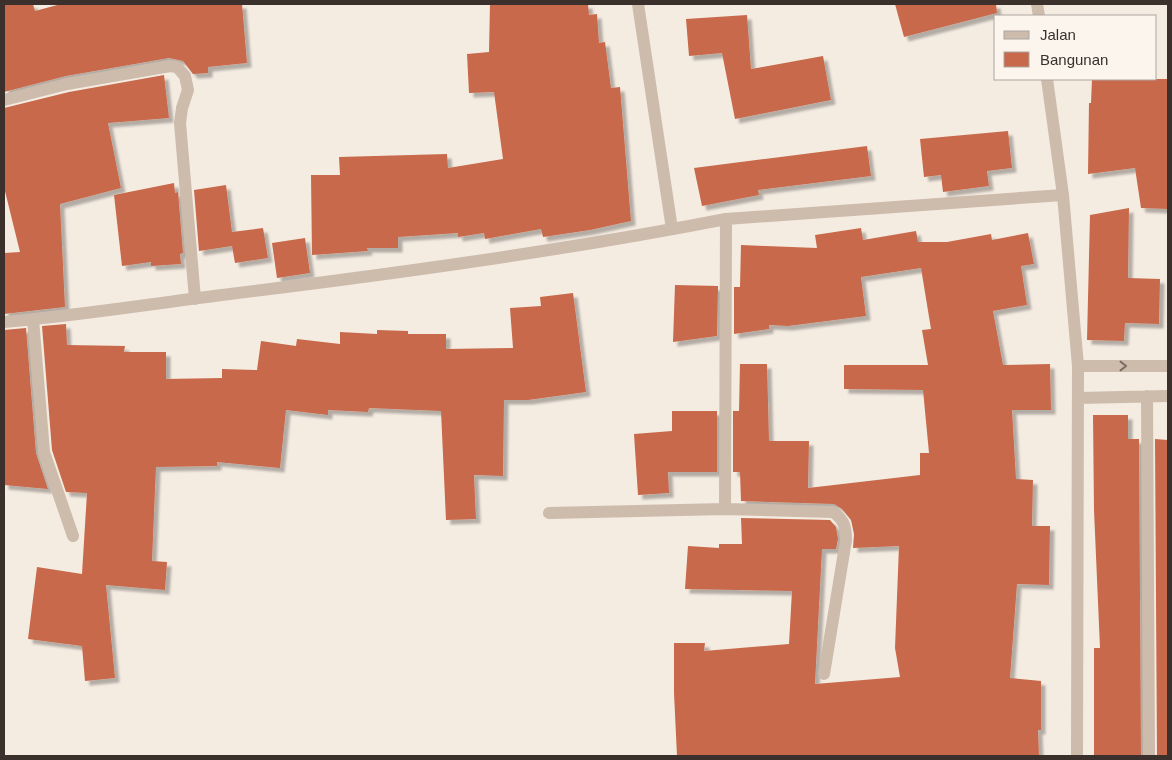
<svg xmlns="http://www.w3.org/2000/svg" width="1172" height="760" font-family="Helvetica,sans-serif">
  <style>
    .building { fill: #c8694b; filter: url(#shadow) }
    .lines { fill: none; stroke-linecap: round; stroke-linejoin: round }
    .street { stroke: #cdbbac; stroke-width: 12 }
    .oneway { stroke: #7d6f65 }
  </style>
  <defs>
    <filter id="shadow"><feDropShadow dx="4.5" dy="4.5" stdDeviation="1" flood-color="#0004"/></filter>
  </defs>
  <rect width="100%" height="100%" fill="#f4ebe1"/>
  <path class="building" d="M4 4H33L35 11 61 4H242L247 63 208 67V73L193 74 183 61 169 58 66 76 4 92Z
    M490 4H588L589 15 597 14 599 43 605 42 611 88 620 87 631 221 590 230 543 237 541 229 485 239 484 233 458 237V233L398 237V248H367L368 251 312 255 311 175H340L339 157 447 154 448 168 503 159 494 92 469 93 467 54 489 52Z
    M895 4H996L997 13 904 37Z
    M747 15 751 69 823 56 831 100 735 119 722 53 689 56 686 19Z
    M164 75 169 118 108 123 121 188 60 204 65 307 4 314V253L20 252 4 187V108L69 92Z
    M1092 79H1168V209L1141 208 1135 168 1088 174 1089 103H1091Z
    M1008 131 1012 168 987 171 989 186 943 192 941 175 924 177 920 139Z
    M867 146 871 176 758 190 759 195 702 206 694 168Z
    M174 183 175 193 178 192 183 253 180 254 181 264 151 266V262L122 266 114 195Z
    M226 185 232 232 263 228 268 258 235 263 232 246 199 251 194 190Z
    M1129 208 1128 278 1160 279 1159 324 1125 323 1124 341 1087 340 1090 215Z
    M861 228 863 240 916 231 918 242H947L991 234 992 240 1028 233 1034 264 1021 266 1027 305 993 311 1003 365 1050 364 1051 410H1012L1016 479 1033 480 1032 526H1050L1049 585 1017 584 1010 678 1041 681V730H1038L1039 756H677L674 693V643H705L704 651 789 644 792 591 685 589 688 546 719 548V544H742L741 518 830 520 836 527 838 539 836 549H822L815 684 900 677 895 648 899 546 853 548 854 534 851 520 842 509 834 504 741 501 740 472H733V411H739L740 364H767L769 441H809L808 488 920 475V453H929L923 390 844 389V365H928L922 330 931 329 921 268 861 277 866 316 788 326 769 325V329L734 334V287H740L741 245 817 248 815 235Z
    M305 238 310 273 277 278 272 243Z
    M675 285 718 286 717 336 673 342Z
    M573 293 586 392 528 400H504L503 476 474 475 476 519 446 520 441 411 369 408 368 412 328 410V415L286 410 280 468 217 462V466L156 467 152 561 167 562 165 590 106 585 115 678 85 681 82 646 28 639 37 567 82 574 87 493 66 492 52 450 42 326 66 324 67 345 125 346 124 352H166V379L222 378V369L257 370 261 341 296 346 297 339 340 344V332L377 334V330L408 331V334H446V349L513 348 510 308 541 306 540 297Z
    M26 328 36 453 48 489 4 485V330Z
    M672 411H717V472H668L669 493 638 495 634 434 672 431Z
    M1093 415H1128V439H1139L1141 756H1094V648H1100L1094 510Z
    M1155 439 1168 440V756H1157Z"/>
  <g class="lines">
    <path class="street" d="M638 4 672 229
      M1037 4 1039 16
      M1047 79 1063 195 1078 366 1077 756
      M4 100 67 84 170 66 177 67 185 76 188 90 182 108 180 123 195 299
      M33 319 44 452 73 536
      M4 322C74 316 144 305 214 296 385 275 556 252 726 219L1063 195
      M1078 366H1168
      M1147 396 1149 756
      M1078 398 1168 396
      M725 509 833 512C844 520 846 526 846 540L824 674
      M549 513 725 509 726 219"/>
  </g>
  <defs><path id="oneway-chevron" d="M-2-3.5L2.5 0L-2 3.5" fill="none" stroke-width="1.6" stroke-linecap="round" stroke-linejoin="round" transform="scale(1.25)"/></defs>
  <use class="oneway" href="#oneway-chevron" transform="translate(1123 366)"/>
  <rect width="1172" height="760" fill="none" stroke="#3b302b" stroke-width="10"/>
  <rect x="994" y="15" width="162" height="65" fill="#fbf5ee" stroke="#aea6a0"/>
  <rect x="1004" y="31" width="25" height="8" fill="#cdbbac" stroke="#aea6a0"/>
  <text x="1040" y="40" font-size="15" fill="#3b302b">Jalan</text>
  <rect x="1004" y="52" width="25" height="15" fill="#c8694b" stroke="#aea6a0"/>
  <text x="1040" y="65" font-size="15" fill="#3b302b">Bangunan</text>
</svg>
